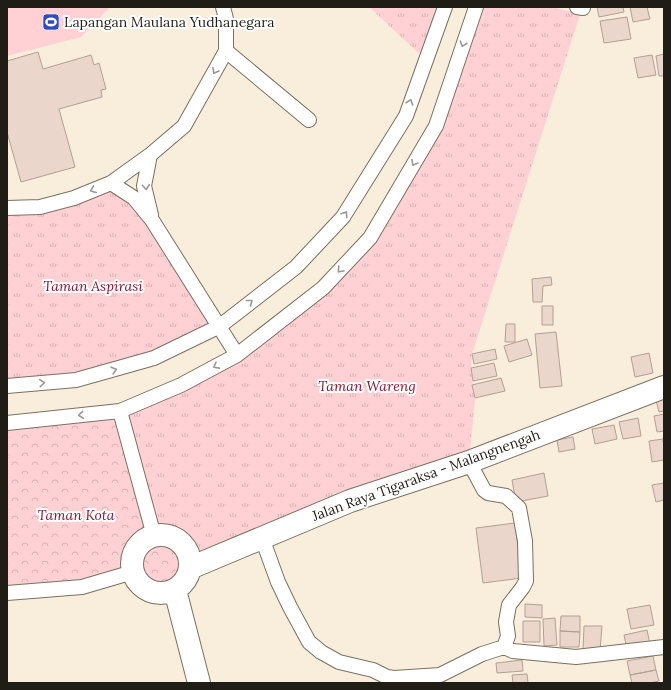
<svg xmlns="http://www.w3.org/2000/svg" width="671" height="690" font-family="Lora,serif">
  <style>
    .forest { fill: url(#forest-crowns) }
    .park { fill: url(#park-tufts) }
    .pitch { fill: #ffd0d4 }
    .building { fill: #ebd6cc; stroke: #b39f95 }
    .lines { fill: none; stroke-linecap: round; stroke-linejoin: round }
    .street-casing { stroke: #7a7160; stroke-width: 16 }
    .primary-casing { stroke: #7a7160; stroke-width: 24 }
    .street { stroke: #fff; stroke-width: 14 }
    .primary { stroke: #fff; stroke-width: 22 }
    .oneway { stroke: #9b9996 }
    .labels { text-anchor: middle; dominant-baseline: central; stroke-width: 4; stroke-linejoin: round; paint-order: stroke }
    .poi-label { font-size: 14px; fill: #201d16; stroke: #fff; text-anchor: start }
    .park-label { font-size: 14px; font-style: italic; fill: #821832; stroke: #fff }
    .street-label { font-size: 14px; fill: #201d16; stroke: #fff }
  </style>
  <defs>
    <pattern id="forest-crowns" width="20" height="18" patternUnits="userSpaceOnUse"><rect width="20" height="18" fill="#ffd0d4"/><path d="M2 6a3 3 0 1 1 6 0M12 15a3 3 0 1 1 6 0" fill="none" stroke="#dab2b5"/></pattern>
    <pattern id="park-tufts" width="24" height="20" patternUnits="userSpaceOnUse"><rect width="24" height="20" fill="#ffd0d4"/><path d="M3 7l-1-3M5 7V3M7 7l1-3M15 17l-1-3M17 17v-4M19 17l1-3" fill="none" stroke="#dab2b5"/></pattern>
  </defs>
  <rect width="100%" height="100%" fill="#f8eedb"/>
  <path class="forest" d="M120 411 154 536C160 536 166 535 172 537 194 546 197 580 176 590 172 592 167 592 164 593 148 595 139 584 133 572L7 593V423Z"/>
  <path class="park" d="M369 7H445L425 59Z
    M476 7H552L580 14 472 354 471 368 475 398 469 462 190 558C183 540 173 534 154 536L120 411 237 355 370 238 436 126Z
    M111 183 134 198 220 326 154 358 7 386V208Z"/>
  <path class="pitch" d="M7 7H110L81 37 7 56Z"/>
  <path class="building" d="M597 7H623L624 12 599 17Z
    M630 7H647L650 19 633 22Z
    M627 17 631 39 604 43 600 21Z
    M38 52 43 69 91 55 94 65 99 63 106 89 101 90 102 97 59 109 75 167 21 182 7 132V61Z
    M664 54V76H659L656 56Z
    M652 55 656 75 638 78 634 58Z
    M551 277 552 285 543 286 542 302H533L532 279Z
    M542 306H553V325H542Z
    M506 324H515V342H505Z
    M556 332 562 386 540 388 535 334Z
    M527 339 532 355 509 362 504 346Z
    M495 349 497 359 474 364 472 354Z
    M649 353 653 373 635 377 631 357Z
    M494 363 497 376 473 381 471 368Z
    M501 378 505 391 475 398 472 385Z
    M664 398V411L659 412 656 400Z
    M664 414V431L657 432 654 416Z
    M638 418 641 436 623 439 619 422Z
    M614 425 617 439 595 444 592 429Z
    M573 437 575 449 559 452 557 440Z
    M663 439V442L664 441V460L652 462 649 441Z
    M544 473 548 496 516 502 512 480Z
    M664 483V500L656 502 652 485Z
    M515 523 522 578 483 583 476 528Z
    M525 604 542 605V618L525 617Z
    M650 605 654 625 631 629 627 609Z
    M561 616H580V632L560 631Z
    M555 618 557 645 544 646 543 619Z
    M523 621H540V642H523Z
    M584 626H602L600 651 583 650Z
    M647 630 650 644 627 649 624 635Z
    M560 631 580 632 579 647H560Z
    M653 656 656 670 630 675 627 661Z
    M522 660 523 671 497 673 496 663Z
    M656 670 659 681 649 683H632L630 675Z
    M527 674 528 683H513L512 675Z"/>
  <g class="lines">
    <defs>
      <path id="street" d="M577 7 583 8
        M226 51 309 120
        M150 155 144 186 151 215
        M111 183 134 198 152 220 237 355
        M7 208 40 207 74 198 111 183 150 155 184 126 226 51V19L223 7
        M7 386 76 380 154 358 220 326 296 267 343 217 406 116 445 7
        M120 411 154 536
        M7 423 120 411 181 385 237 355 323 288 370 238 436 126 476 7
        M469 462 484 490 488 493 506 496 519 508 525 541 526 581 523 587 509 605 506 622 508 636 504 647 513 651 576 657 664 647
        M262 538 278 582 290 607 309 642 321 652 339 662 373 670 387 677 394 678V683
        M7 593 82 587 133 572
        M394 678 440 675 482 654 504 647"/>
      <path id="primary" d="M132 564a29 29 0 1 1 58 0a29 29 0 1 1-58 0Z
        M190 568 350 501 469 462 664 387
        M175 590 199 683"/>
    </defs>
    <use href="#street" class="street-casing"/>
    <use href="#primary" class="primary-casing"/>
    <use href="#street" class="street"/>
    <use href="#primary" class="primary"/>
  </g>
  <defs><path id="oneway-chevron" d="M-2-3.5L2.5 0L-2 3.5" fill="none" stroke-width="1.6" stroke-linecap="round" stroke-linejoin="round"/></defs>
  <g class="oneway">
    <use href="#oneway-chevron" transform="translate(463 44) rotate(109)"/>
    <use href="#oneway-chevron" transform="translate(215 71) rotate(120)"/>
    <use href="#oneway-chevron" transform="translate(410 102) rotate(-71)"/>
    <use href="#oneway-chevron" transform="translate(414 163) rotate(120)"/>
    <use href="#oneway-chevron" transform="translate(146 187) rotate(85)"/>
    <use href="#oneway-chevron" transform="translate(93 190) rotate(157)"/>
    <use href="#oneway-chevron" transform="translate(345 214) rotate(-56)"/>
    <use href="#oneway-chevron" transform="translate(340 270) rotate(133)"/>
    <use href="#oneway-chevron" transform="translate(250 302) rotate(-38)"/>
    <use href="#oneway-chevron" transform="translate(216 366) rotate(151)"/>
    <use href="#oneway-chevron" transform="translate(114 370) rotate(-16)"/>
    <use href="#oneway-chevron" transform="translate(42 383) rotate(-5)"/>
    <use href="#oneway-chevron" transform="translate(81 415) rotate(174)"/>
  </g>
  <defs>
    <symbol id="stadium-square" viewBox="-11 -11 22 22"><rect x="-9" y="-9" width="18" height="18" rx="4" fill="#324cbd" stroke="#fff"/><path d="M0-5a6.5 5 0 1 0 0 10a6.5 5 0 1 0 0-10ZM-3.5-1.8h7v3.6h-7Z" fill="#fff"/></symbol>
  </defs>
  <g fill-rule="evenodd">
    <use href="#stadium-square" x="41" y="12" width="20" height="20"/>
  </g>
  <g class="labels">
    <g class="poi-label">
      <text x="64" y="22">Lapangan Maulana Yudhanegara</text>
    </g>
    <g class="park-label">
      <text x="93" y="286">Taman Aspirasi</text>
      <text x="367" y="386">Taman Wareng</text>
      <text x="76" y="515">Taman Kota</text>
    </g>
    <g class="street-label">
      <text transform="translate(426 475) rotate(-20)">Jalan Raya Tigaraksa - Malangnengah</text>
    </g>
  </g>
  <rect width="671" height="690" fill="none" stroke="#201d16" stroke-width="16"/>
</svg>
